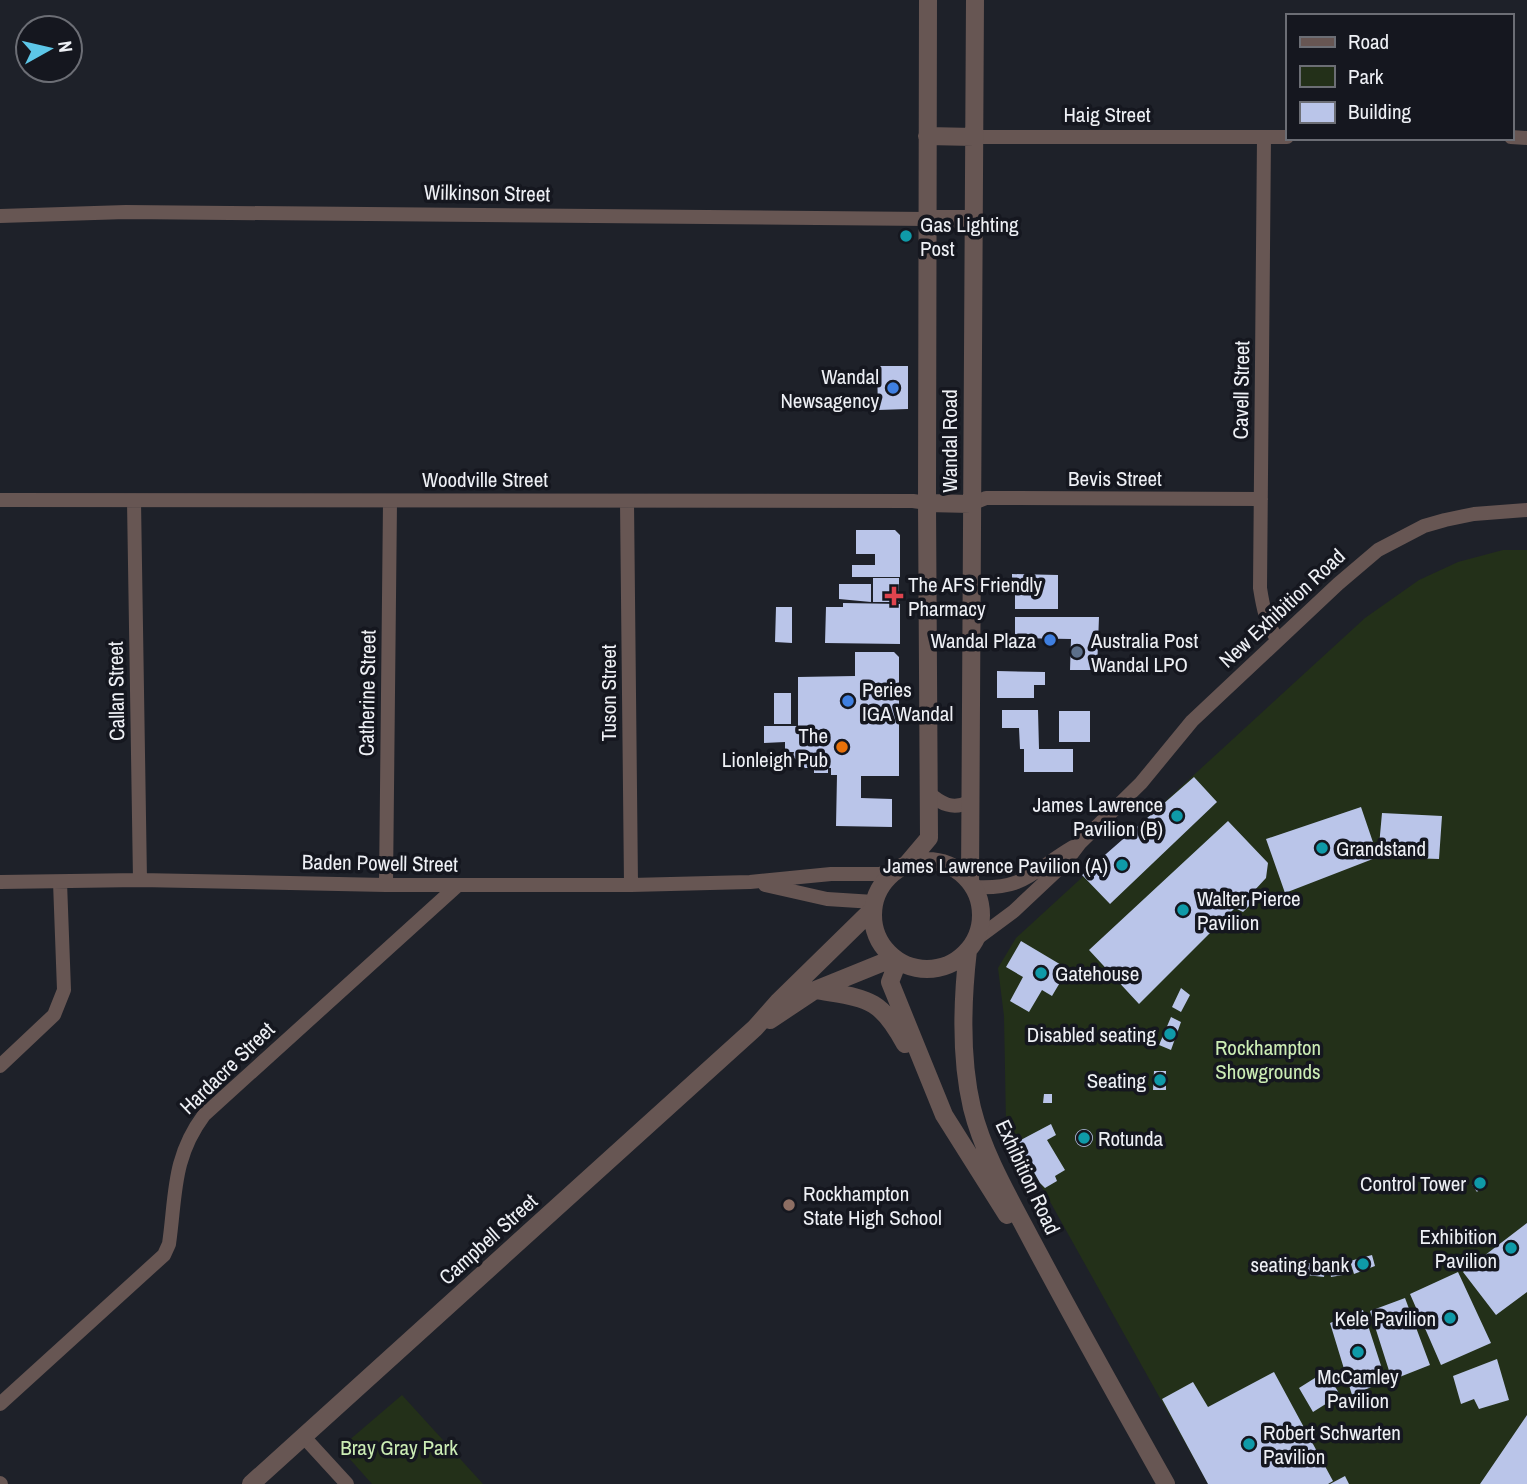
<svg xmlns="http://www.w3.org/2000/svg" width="1527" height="1484" font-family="'Archivo Narrow',sans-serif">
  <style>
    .green { fill: #233019 }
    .building { fill: #bac5e9 }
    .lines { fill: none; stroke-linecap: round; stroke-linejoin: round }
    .minor { stroke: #675653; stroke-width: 14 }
    .tertiary { stroke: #675653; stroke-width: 18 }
    .culture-dot { fill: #0f9aa8; stroke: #15171f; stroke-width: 2.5 }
    .shop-dot { fill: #3f7fe0; stroke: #15171f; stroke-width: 2.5 }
    .health-dot { fill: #e0444e; stroke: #15171f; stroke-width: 2.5 }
    .service-dot { fill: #5c6f8a; stroke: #15171f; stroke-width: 2.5 }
    .food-dot { fill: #e8710a; stroke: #15171f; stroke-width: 2.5 }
    .education-dot { fill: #8d6e63; stroke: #15171f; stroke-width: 2.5 }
    .labels { text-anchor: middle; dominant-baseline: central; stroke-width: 7; stroke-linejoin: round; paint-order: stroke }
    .street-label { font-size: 21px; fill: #eef0f5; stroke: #15171f }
    .poi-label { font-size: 21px; fill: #eef0f5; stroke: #15171f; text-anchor: end }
    .park-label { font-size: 21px; fill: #ccedb5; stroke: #15171f }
  </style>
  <rect width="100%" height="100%" fill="#1e2129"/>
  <path class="green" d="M1503 550H1527V1484H1208L1006 1123 1004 1016 998 968 1016 938 1365 618 1419 580 1458 562Z
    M402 1395 483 1484H372L340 1448Z"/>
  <path class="building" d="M877 366H908V409L878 410Z
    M859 395H876V410L847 409V396Z
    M856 530H895L900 535V577H852V565H875V554H856Z
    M1012 574 1058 575V609H1015V585H1012Z
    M873 578H899V602H873Z
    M839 584H871V602L839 599Z
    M843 603 900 604V644L825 643 826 607H843Z
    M776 607H792V643L775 642Z
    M1015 617H1099L1097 670H1070L1071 639 1015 638Z
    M855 652H894L899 657V776H861V798L892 799V827L836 826 837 775H831V768H828V773H814V768H805L793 757 794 752H785V742L764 743V726H798V677L855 676Z
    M997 671 1045 672V685H1034V698H997Z
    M774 693H791V724H774Z
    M1002 710H1038L1039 749H1073V772H1024V749H1020L1019 728H1002Z
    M1059 711H1090V742H1059Z
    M1194 777 1217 802 1110 904 1082 875Z
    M1361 807 1378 857 1285 893 1266 839Z
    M1382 813 1442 816 1439 859 1378 857Z
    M1228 821 1268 863 1266 878 1253 892 1257 898 1243 912 1235 908 1139 1004 1089 950Z
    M1021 941 1068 969 1052 996 1042 990 1029 1012 1010 1001 1023 977 1006 967Z
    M1181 988 1190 995 1181 1012 1172 1007Z
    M1171 1017 1181 1022 1171 1050 1159 1045Z
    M1154 1071H1166V1090H1153Z
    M1044 1094H1052V1103H1043Z
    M1051 1124 1056 1135 1047 1140 1065 1170 1055 1176 1057 1181 1045 1188 1040 1183 1017 1142Z
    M1075 1138a9 9 0 1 1 18 0a9 9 0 1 1-18 0Z
    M1482 1176 1487 1180 1477 1192 1472 1185Z
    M1527 1223V1292L1496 1315 1463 1272Z
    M1372 1255 1375 1266 1354 1274 1350 1261Z
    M1348 1262 1349 1274 1331 1277 1329 1265Z
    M1308 1263 1326 1264 1324 1277 1306 1275Z
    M1458 1272 1491 1343 1441 1365 1410 1294Z
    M1405 1298 1430 1365 1392 1380 1370 1311Z
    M1363 1310 1386 1381 1352 1395 1330 1323Z
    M1497 1359 1509 1400 1479 1409 1474 1399 1461 1404 1453 1376Z
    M1326 1371 1340 1395 1313 1412 1299 1388Z
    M1274 1372 1333 1481 1328 1484H1208L1162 1399 1193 1382 1208 1407Z
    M1527 1415V1484H1480Z
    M1345 1476 1349 1484H1330Z"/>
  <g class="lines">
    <path class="minor" d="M974 137H1287
      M1264 137 1260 588C1263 607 1266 624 1278 640
      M1511 137 1527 138
      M0 216 126 212 928 219
      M0 500 913 501 927 503
      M134 501 140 880
      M627 502 631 885
      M971 504 986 498 1261 499
      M929 793C941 804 953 810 969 802
      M0 882 140 880 386 885H631L750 882 831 874H880L899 868
      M386 885 390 502
      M765 885 827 899 874 902
      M974 887C1026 890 1032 871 1073 847
      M975 940 1014 911 1064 864 1080 843 1141 783 1192 721 1338 584 1378 550 1424 526 1445 520 1474 514 1527 510
      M0 1066 54 1015 64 990 60 882
      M0 1404 164 1255 169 1244C176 1195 172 1158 204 1115L457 886
      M303 1436 347 1484
      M0 1483 1 1484"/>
    <path class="tertiary" d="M927 136 974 137
      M928 219H973
      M927 503 971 504
      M873 915a54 54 0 1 1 108 0a54 54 0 1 1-108 0Z
      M907 864 929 838 927 503 928 0
      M970 882 975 0
      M968 950C962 1002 960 1057 972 1108 984 1156 1010 1199 1033 1243 1076 1324 1121 1404 1166 1484
      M898 961 890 982 944 1115 1007 1215
      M815 990C867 999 879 996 905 1044
      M770 1020 815 990 894 958
      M251 1484 755 1028 778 1002 873 909"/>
  </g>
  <g class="culture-dot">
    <circle cx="906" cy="236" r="7"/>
    <circle cx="1177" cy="816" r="7"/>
    <circle cx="1322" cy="848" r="7"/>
    <circle cx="1122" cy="865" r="7"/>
    <circle cx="1183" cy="910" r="7"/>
    <circle cx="1041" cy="973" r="7"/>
    <circle cx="1170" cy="1034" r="7"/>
    <circle cx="1160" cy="1080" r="7"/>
    <circle cx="1084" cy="1138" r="7"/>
    <circle cx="1480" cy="1183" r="7"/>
    <circle cx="1511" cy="1248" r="7"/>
    <circle cx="1363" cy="1264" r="7"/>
    <circle cx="1450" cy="1318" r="7"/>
    <circle cx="1358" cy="1352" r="7"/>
    <circle cx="1249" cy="1444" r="7"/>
  </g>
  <g class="shop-dot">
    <circle cx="893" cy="388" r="7"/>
    <circle cx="1050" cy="640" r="7"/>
    <circle cx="848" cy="701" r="7"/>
  </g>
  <path class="health-dot" d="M890.5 585.5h7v7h7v7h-7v7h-7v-7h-7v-7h7z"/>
  <circle class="service-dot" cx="1077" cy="652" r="7"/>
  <circle class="food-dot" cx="842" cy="747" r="7"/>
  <circle class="education-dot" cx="789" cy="1205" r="7"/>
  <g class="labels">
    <g class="street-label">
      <text x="1107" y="114">Haig Street</text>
      <text transform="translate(487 193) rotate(1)">Wilkinson Street</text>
      <text transform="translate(1241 390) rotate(-89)">Cavell Street</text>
      <text transform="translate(949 441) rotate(-90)">Wandal Road</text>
      <text x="1115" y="478">Bevis Street</text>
      <text x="485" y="479">Woodville Street</text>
      <text transform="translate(1282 608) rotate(-43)">New Exhibition Road</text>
      <text transform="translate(116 691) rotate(-91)">Callan Street</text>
      <text transform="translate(367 693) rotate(-89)">Catherine Street</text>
      <text transform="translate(608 693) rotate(-90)">Tuson Street</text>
      <text transform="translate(380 863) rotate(1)">Baden Powell Street</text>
      <text transform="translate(227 1068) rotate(-44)">Hardacre Street</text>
      <text transform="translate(1028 1177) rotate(65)">Exhibition Road</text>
      <text transform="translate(488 1239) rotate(-42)">Campbell Street</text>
    </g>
    <g class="poi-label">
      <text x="920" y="224" text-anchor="start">Gas Lighting<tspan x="920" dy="24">Post</tspan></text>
      <text x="879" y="376">Wandal<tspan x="879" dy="24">Newsagency</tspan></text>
      <text x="908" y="584" text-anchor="start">The AFS Friendly<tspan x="908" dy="24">Pharmacy</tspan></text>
      <text x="1036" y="640">Wandal Plaza</text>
      <text x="1091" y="640" text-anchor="start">Australia Post<tspan x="1091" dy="24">Wandal LPO</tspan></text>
      <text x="862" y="689" text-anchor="start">Peries<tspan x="862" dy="24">IGA Wandal</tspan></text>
      <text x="828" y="735">The<tspan x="828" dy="24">Lionleigh Pub</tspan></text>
      <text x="1163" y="804">James Lawrence<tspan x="1163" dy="24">Pavilion (B)</tspan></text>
      <text x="1336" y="848" text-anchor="start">Grandstand</text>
      <text x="1108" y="865">James Lawrence Pavilion (A)</text>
      <text x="1197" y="898" text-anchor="start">Walter Pierce<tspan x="1197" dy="24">Pavilion</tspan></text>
      <text x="1055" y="973" text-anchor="start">Gatehouse</text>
      <text x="1156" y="1034">Disabled seating</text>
      <text x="1146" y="1080">Seating</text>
      <text x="1098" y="1138" text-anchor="start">Rotunda</text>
      <text x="1466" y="1183">Control Tower</text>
      <text x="803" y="1193" text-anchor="start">Rockhampton<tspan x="803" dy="24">State High School</tspan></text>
      <text x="1497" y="1236">Exhibition<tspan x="1497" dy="24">Pavilion</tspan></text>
      <text x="1349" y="1264">seating bank</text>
      <text x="1436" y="1318">Kele Pavilion</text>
      <text x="1358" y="1376" text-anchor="middle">McCamley<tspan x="1358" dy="24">Pavilion</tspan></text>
      <text x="1263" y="1432" text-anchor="start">Robert Schwarten<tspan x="1263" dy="24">Pavilion</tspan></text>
    </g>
    <g class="park-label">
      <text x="1268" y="1047">Rockhampton<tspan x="1268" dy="24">Showgrounds</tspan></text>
      <text x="399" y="1447">Bray Gray Park</text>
    </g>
  </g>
  <rect x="1286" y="14" width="228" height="126" fill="#15171f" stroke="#6c6e75" stroke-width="2"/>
  <rect x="1300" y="37" width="35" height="10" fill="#675653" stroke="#6c6e75" stroke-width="2"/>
  <text x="1348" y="49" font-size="21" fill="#eef0f5">Road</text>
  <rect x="1300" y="66" width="35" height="21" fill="#233019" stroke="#6c6e75" stroke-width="2"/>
  <text x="1348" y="84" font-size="21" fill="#eef0f5">Park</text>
  <rect x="1300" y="102" width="35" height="21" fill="#bac5e9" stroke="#6c6e75" stroke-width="2"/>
  <text x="1348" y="119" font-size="21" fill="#eef0f5">Building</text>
  <g transform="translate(49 49) rotate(82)"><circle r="33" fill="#15171f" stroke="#6c6e75" stroke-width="2"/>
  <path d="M0-5L12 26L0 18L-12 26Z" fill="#5dc7e8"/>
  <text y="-10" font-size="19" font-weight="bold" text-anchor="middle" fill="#eef0f5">N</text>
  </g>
</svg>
